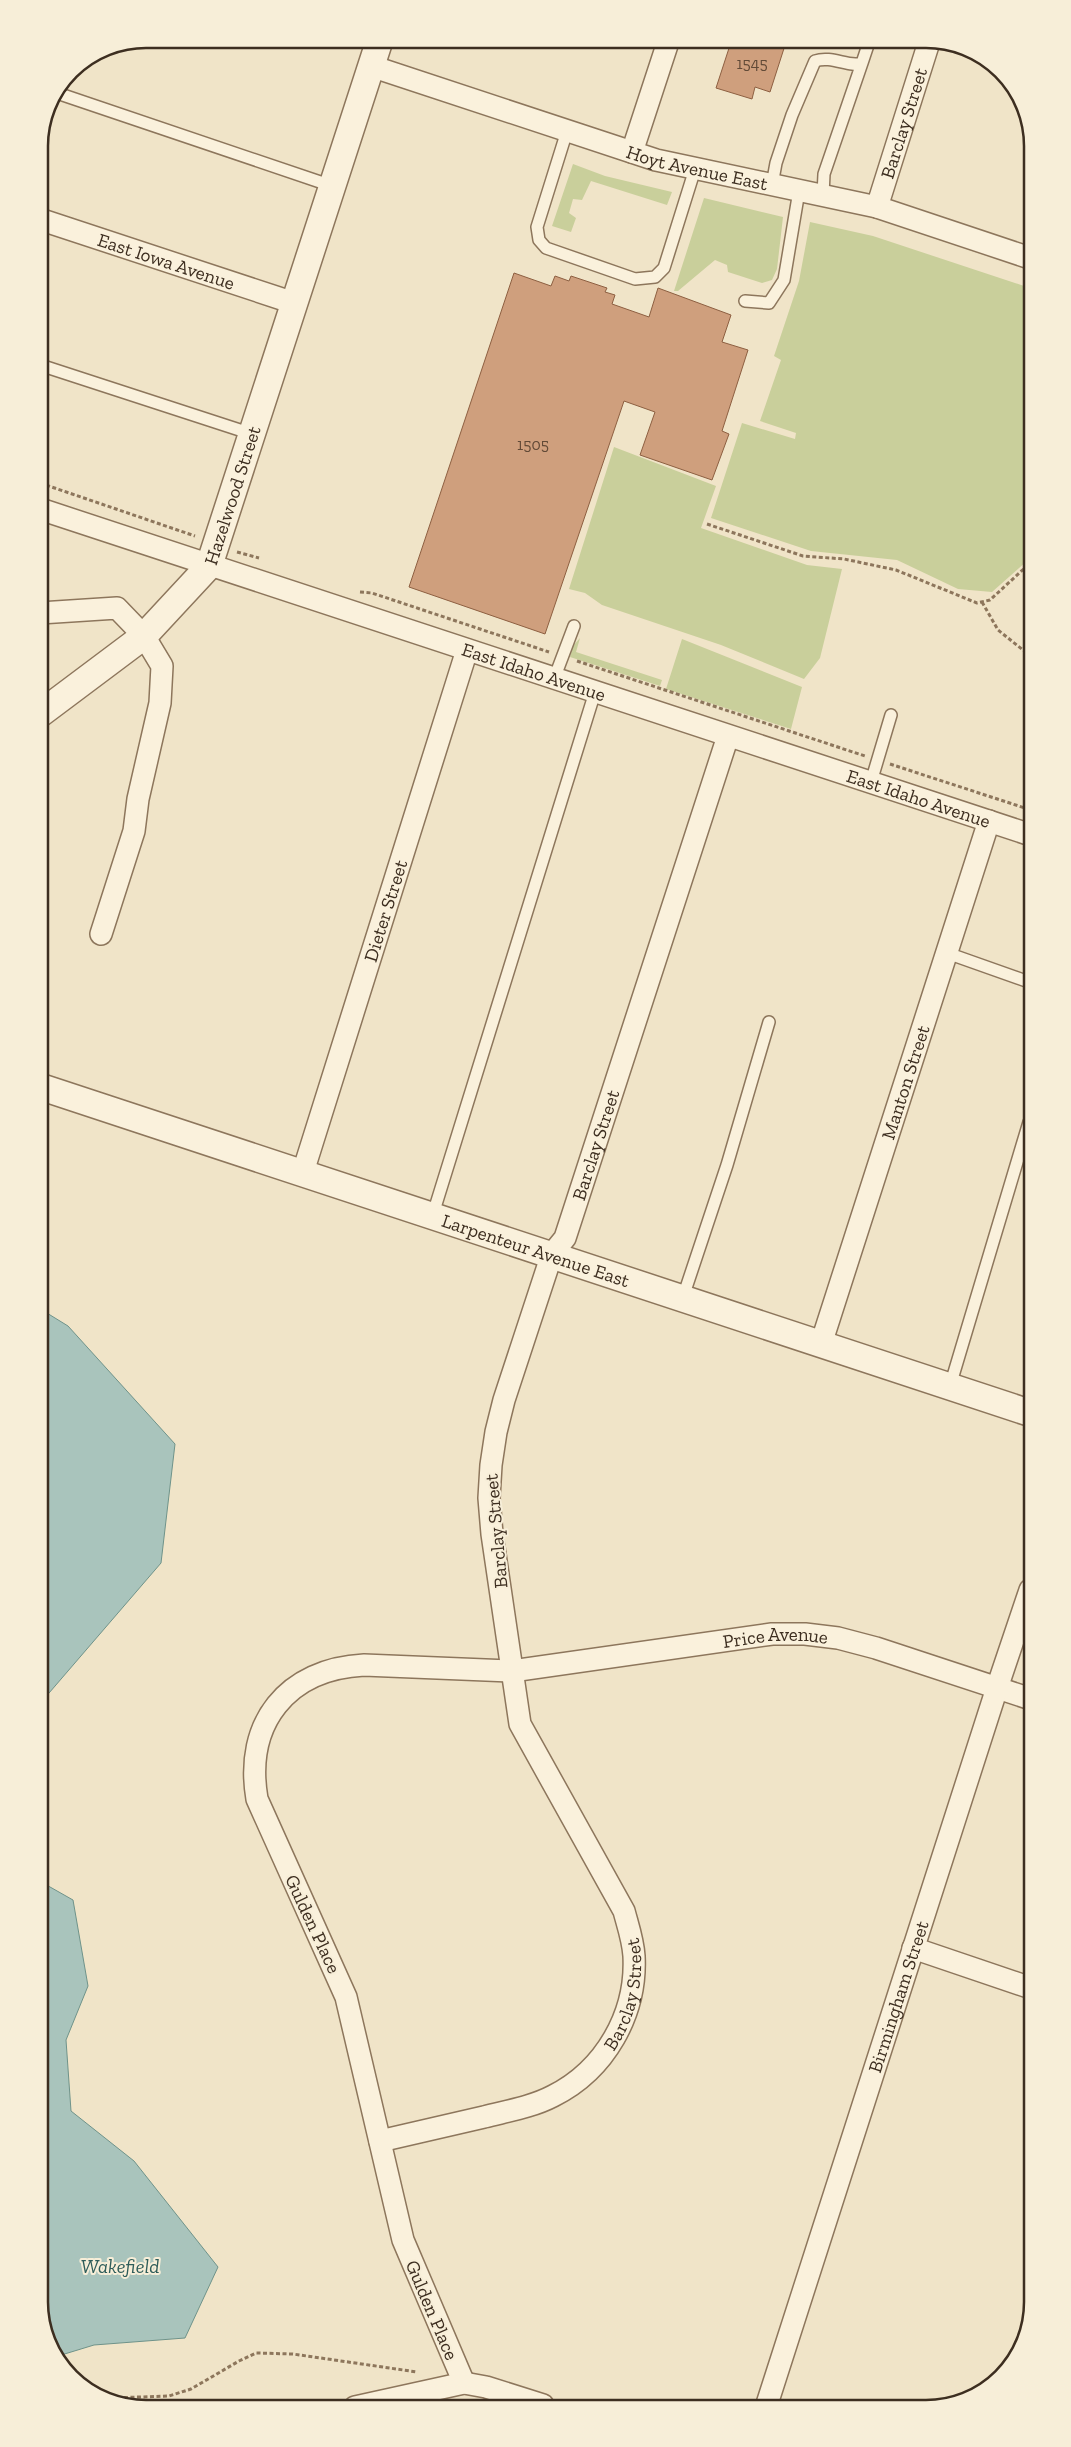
<svg xmlns="http://www.w3.org/2000/svg" width="1071" height="2447" font-family="'Zilla Slab',serif">
  <style>
    .green { fill: #c9cf9b }
    .water { fill: #a9c4bc; stroke: #6f938a }
    .building { fill: #cf9f7d; stroke: #8d5f41 }
    .lines { fill: none; stroke-linecap: round; stroke-linejoin: round }
    .service-casing { stroke: #8d765c; stroke-width: 14 }
    .minor-casing { stroke: #8d765c; stroke-width: 24 }
    .tertiary-casing { stroke: #8d765c; stroke-width: 29 }
    .path { stroke: #8d765c; stroke-width: 3; stroke-dasharray: 4 2.5; stroke-linecap: butt }
    .service { stroke: #faf1dc; stroke-width: 11 }
    .minor { stroke: #faf1dc; stroke-width: 21 }
    .tertiary { stroke: #faf1dc; stroke-width: 26 }
    .labels { text-anchor: middle; dominant-baseline: central; stroke-width: 4; stroke-linejoin: round; paint-order: stroke }
    .number-label { font-size: 16px; fill: #624a37 }
    .street-label { font-size: 19px; fill: #3d2e20; stroke: #f7eed8 }
    .water-label { font-size: 20px; font-style: italic; fill: #2f5d5a; stroke: #f7eed8 }
    .rim { fill: none; stroke: #3d2e20; stroke-width: 2.5 }
  </style>
  <rect width="100%" height="100%" fill="#f0e4c8"/>
  <path class="green" d="M573 164 605 176 672 192 667 205 591 181 582 200 573 199 569 213 576 218 571 232 552 226Z
    M704 198 783 217 777 269 772 280 762 283 728 272 727 265 715 260 678 291H674Z
    M810 222 873 236 1027 287 1028 560 992 592 958 589 897 560 811 551 711 518 742 423 795 439 796 433 760 421 781 360 774 356 799 281Z
    M614 447 716 486 701 528 807 565 842 569 820 658 804 679 721 645 602 605 585 593 569 589Z
    M580 638 576 652 662 680 660 686 570 657 573 646Z
    M682 639 802 687 791 729 666 689Z"/>
  <path class="water" d="M42 1310 68 1326 175 1444 161 1563 43 1700Z
    M43 1883 73 1900 88 1986 66 2040 71 2111 134 2161 218 2267 185 2338 94 2345 58 2356 44 2336Z"/>
  <path class="building" d="M732 39H787L770 92 755 87 752 99 716 88Z
    M514 273 551 286 555 276 569 281 571 276 607 288 605 292 615 295 612 304 649 317 658 288 731 315 722 342 748 350 722 431 729 434 712 480 640 455 655 412 624 401 545 634 409 587Z"/>
  <g class="lines">
    <defs>
      <path id="service" d="M54 92 332 186
        M567 131 537 227 539 240 546 248 635 279 655 277 664 268 695 169
        M772 185 776 163 792 115 815 61C832 55 849 68 862 63L870 39
        M823 195 824 174 862 63
        M745 301 769 303 784 280 799 191
        M40 365 252 434
        M554 679 574 626
        M871 782 891 715
        M947 953 1029 982
        M433 1214 595 692
        M683 1297 727 1165 769 1022
        M950 1386 1029 1122"/>
      <g id="minor">
        <path id="s1" d="M371 66 656 160 877 207 1027 257"/>
        <path d="M632 152 669 39"/>
        <path id="s2" d="M877 207 930 39"/>
        <path id="s3" d="M39 219 294 303"/>
        <path id="s4" d="M40 509 1028 834"/>
        <path d="M40 613 117 608 144 636 162 666 160 703 138 799 134 831 101 934"/>
        <path id="s5" d="M303 1172 467 650"/>
        <path id="s6" d="M821 1344 989 821"/>
        <path d="M913 1948 1031 1988"/>
        <path id="s7" d="M380 2141C414 2133 449 2125 484 2117 507 2111 532 2107 553 2096 605 2070 637 2014 634 1956 633 1940 628 1926 624 1911L520 1724 492 1534 489 1498 491 1465 496 1432 504 1400 552 1254 565 1238 728 736"/>
        <path id="s8" d="M464 2383 403 2240 346 1997 257 1799C244 1723 287 1669 364 1665L512 1671 772 1634H805L838 1638 876 1648 1031 1699"/>
        <path id="s9" d="M767 2404 997 1688 1030 1590"/>
        <path d="M355 2407 464 2383 486 2387 543 2405"/>
      </g>
      <g id="tertiary">
        <path id="s10" d="M40 714 144 636 209 566 380 39"/>
        <path id="s11" d="M41 1087 1030 1413"/>
      </g>
    </defs>
    <use href="#service" class="service-casing"/>
    <use href="#minor" class="minor-casing"/>
    <use href="#tertiary" class="tertiary-casing"/>
    <path class="path" d="M40 483 195 536
      M707 524 803 556 844 559 896 570 977 603 990 600 1028 565
      M237 552 259 558
      M360 592 372 593 549 652
      M982 602 998 630 1028 654
      M577 661 865 756
      M890 764 1028 809
      M111 2398 169 2396 191 2389 239 2361 256 2353 293 2354 417 2372"/>
    <use href="#service" class="service"/>
    <use href="#minor" class="minor"/>
    <use href="#tertiary" class="tertiary"/>
  </g>
  <g class="labels">
    <g class="number-label">
      <text x="752" y="63">1545</text>
      <text x="533" y="444">1505</text>
    </g>
    <g class="street-label">
      <text stroke="none"><textPath href="#s2" startOffset="88">Barclay Street</textPath></text>
      <text stroke="none"><textPath href="#s1" startOffset="342">Hoyt Avenue East</textPath></text>
      <text stroke="none"><textPath href="#s3" startOffset="134">East Iowa Avenue</textPath></text>
      <text stroke="none"><textPath href="#s10" startOffset="300">Hazelwood Street</textPath></text>
      <text stroke="none"><textPath href="#s4" startOffset="520">East Idaho Avenue</textPath></text>
      <text stroke="none"><textPath href="#s4" startOffset="925">East Idaho Avenue</textPath></text>
      <text stroke="none"><textPath href="#s5" startOffset="274">Dieter Street</textPath></text>
      <text stroke="none"><textPath href="#s6" startOffset="275">Manton Street</textPath></text>
      <text stroke="none"><textPath href="#s7" startOffset="1210">Barclay Street</textPath></text>
      <text stroke="none"><textPath href="#s11" startOffset="521">Larpenteur Avenue East</textPath></text>
      <text transform="translate(496 1531) rotate(-95)">Barclay Street</text>
      <text stroke="none"><textPath href="#s8" startOffset="1234">Price Avenue</textPath></text>
      <text transform="translate(313 1924) rotate(65)">Gulden Place</text>
      <text stroke="none"><textPath href="#s7" startOffset="310">Barclay Street</textPath></text>
      <text stroke="none"><textPath href="#s9" startOffset="428">Birmingham Street</textPath></text>
      <text transform="translate(432 2310) rotate(67)">Gulden Place</text>
    </g>
    <g class="water-label">
      <text x="120" y="2266">Wakefield</text>
    </g>
  </g>
  <path d="M0 0H1071V2447H0ZM146 48H926A98 98 0 0 1 1024 146V2302A98 98 0 0 1 926 2400H146A98 98 0 0 1 48 2302V146A98 98 0 0 1 146 48Z" fill="#f7eed8" fill-rule="evenodd"/>
  <path class="rim" d="M146 48H926A98 98 0 0 1 1024 146V2302A98 98 0 0 1 926 2400H146A98 98 0 0 1 48 2302V146A98 98 0 0 1 146 48Z"/>
</svg>
